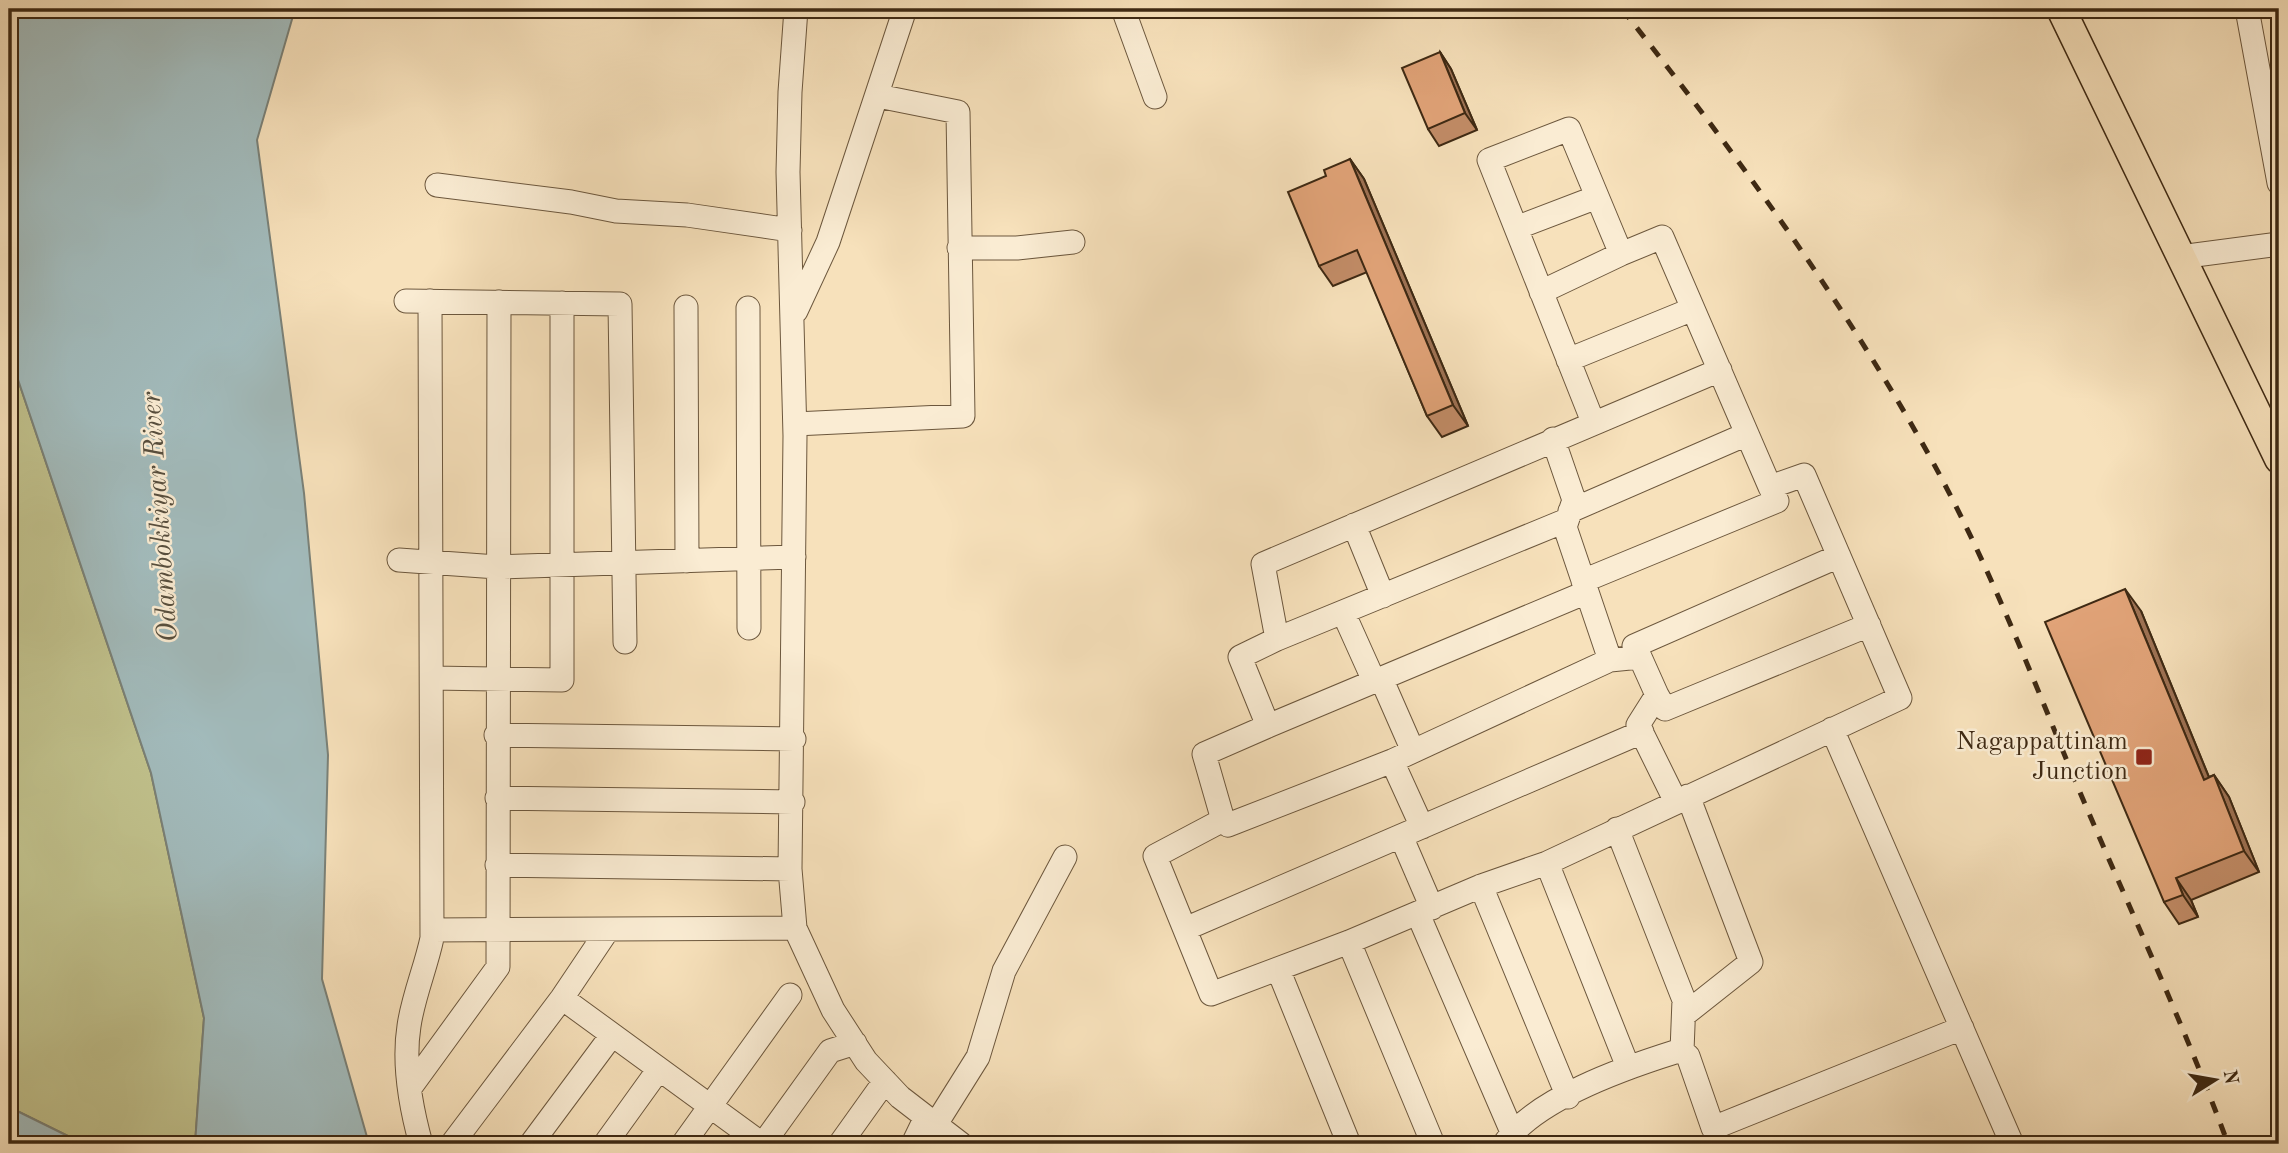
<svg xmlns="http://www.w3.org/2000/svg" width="2288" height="1153" font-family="'Old Standard TT',serif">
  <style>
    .green { fill: #c1c28d; stroke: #807650; stroke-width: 2 }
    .water { fill: #a2bbbc; stroke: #7a8178; stroke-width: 2 }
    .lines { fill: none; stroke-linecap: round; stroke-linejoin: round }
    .minor-casing { stroke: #6c573d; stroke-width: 25 }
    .major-casing { stroke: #3e2913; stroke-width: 31 }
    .minor { stroke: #faecd3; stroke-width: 23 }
    .major { stroke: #f7e1bb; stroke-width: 28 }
    .rail { stroke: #3e2913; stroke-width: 5; stroke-dasharray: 12 12; stroke-linecap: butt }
    .wall { fill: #c28c67; stroke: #3e2913; stroke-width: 2 }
    .shaded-wall { fill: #9e7254; stroke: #3e2913; stroke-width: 2 }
    .building { fill: #e1a378; stroke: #3e2913; stroke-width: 2 }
    .poi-dot { fill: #8f2418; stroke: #faecd3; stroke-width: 2.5 }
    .labels { text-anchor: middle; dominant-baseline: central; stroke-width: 5; stroke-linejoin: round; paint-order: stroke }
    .poi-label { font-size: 26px; fill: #3e2913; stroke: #faecd3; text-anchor: end }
    .water-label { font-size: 28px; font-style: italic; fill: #574e3d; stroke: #faecd3 }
  </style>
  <rect width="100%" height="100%" fill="#f7e1bb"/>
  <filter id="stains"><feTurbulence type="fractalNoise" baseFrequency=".00286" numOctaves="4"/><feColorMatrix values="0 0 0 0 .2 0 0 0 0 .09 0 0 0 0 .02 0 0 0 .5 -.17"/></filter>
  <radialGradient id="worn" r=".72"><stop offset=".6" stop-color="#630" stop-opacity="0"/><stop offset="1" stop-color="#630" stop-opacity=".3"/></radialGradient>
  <path class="green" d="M9 353 151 773 204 1018 195 1144H84L9 1107Z"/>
  <path class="water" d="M9 9H295L257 140 304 493 328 755 322 979 369 1144H195L204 1018 151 773 9 353Z
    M9 1107 84 1144H9Z"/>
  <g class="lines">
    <defs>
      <path id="minor" d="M796 9 790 92 788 172 795 436 790 869 795 928 833 1010 866 1061 900 1097 961 1144
        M1123 9 1155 97
        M2247 9 2279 183
        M437 185 571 202 616 211 687 215 790 230
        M1516 228 1597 197
        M959 248H1017L1073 242
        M2180 257 2279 244
        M1541 292 1621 254
        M406 301 620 304 625 642
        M686 307 687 561
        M748 308 749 628
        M796 311 828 242 905 9
        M1568 360 1693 309
        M1593 422 1489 160 1569 129 1621 254 1662 237 1770 487 1804 475 1900 698 1547 863 1481 886 1349 942 1211 994 1155 856 1223 820 1204 754 1268 726 1240 657 1277 639 1263 564 1720 370
        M795 424 963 416 958 112 878 96
        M1553 439 1574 500 1565 527 1610 660 1640 657 1657 695 1638 725 1676 802
        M1570 511 1747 434
        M1354 525 1383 596
        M399 560 497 567 794 557
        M1583 581 1777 501 1770 487
        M1343 612 1374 681
        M1277 639 1567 520
        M1640 657 1634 646 1839 556
        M432 678 562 680V303
        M1381 678 1413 751
        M1657 695 1665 709 1869 625
        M1268 726 1587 592
        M1832 729 2012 1144
        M496 735 794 739
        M1392 761 1422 827
        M497 798 793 802
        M1223 820 1228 825 1392 761 1610 660
        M1617 829 1684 1000 1682 1051
        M1401 836 1432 908
        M1547 863 1628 1067
        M497 865 790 869
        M1481 886 1568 1097
        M1418 914 1512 1132
        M1185 929 1642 732
        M432 930 795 928
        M1349 942 1433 1144
        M1278 969 1349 1144
        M562 998 762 1144
        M1684 1015 1751 962 1688 796
        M410 1088 498 967 499 302
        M936 1124 978 1057 1004 971 1065 857
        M421 1144C411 1108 403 1064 409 1026 413 997 426 967 432 938L430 301
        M452 1144 562 998 607 931
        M531 1144 612 1035
        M605 1144 659 1069
        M683 1144 790 995
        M763 1144 830 1051 855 1043
        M840 1144 885 1081
        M913 1144 926 1117
        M1504 1144C1535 1099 1624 1068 1675 1052L1682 1051 1688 1056 1713 1128 1962 1028"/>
      <path id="major" d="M2061 9 2279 459"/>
    </defs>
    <use href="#minor" class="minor-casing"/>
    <use href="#major" class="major-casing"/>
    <use href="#minor" class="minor"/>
    <use href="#major" class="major"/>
    <path class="rail" d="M1622 9C1731 147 1834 288 1921 441 1985 553 2030 672 2079 790 2129 908 2184 1024 2228 1144"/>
  </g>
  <path class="wall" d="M1440 52 1451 69 1477 130 1439 146 1428 129Z
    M1350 159 1364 179 1468 426 1442 437 1427 416 1367 272 1333 286 1319 266 1326 176Z
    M2141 611 2209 777 2214 775 2229 797 2259 872 2191 900 2198 917 2179 924 2164 902Z"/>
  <path class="shaded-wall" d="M1440 52 1451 69 1477 130 1465 113Z
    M1350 159 1364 179 1468 426 1453 405Z
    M2125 589 2141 611 2219 802 2204 780Z
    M2214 775 2229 797 2259 872 2244 851Z
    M2176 878 2191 900 2198 917 2183 895Z"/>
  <path class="building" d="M1440 52 1465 113 1428 129 1402 68Z
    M1350 159 1453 405 1427 416 1357 250 1319 266 1288 192 1326 176 1324 170Z
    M2125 589 2204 780 2214 775 2244 851 2176 878 2183 895 2164 902 2045 622Z"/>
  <rect class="poi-dot" x="2135" y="748" width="18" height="18" rx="3.5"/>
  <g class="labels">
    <g class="poi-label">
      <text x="2128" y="742">Nagappattinam<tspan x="2128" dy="30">Junction</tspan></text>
    </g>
    <g class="water-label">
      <text transform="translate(161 517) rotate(-94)">Odambokkiyar River</text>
    </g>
  </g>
  <rect width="2288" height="1153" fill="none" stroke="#f7e1bb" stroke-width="35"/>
  <rect x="10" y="10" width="2267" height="1132" fill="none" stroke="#3e2913" stroke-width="3.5"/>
  <rect x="18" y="18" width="2253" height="1118" fill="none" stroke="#3e2913" stroke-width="2"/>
  <g transform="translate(2215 1080) rotate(79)" stroke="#faecd3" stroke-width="5" paint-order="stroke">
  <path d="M0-5L12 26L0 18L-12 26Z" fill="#3e2913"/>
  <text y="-10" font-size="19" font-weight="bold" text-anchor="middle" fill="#3e2913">N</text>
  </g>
  <rect width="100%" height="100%" filter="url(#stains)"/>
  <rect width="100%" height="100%" fill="url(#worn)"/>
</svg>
